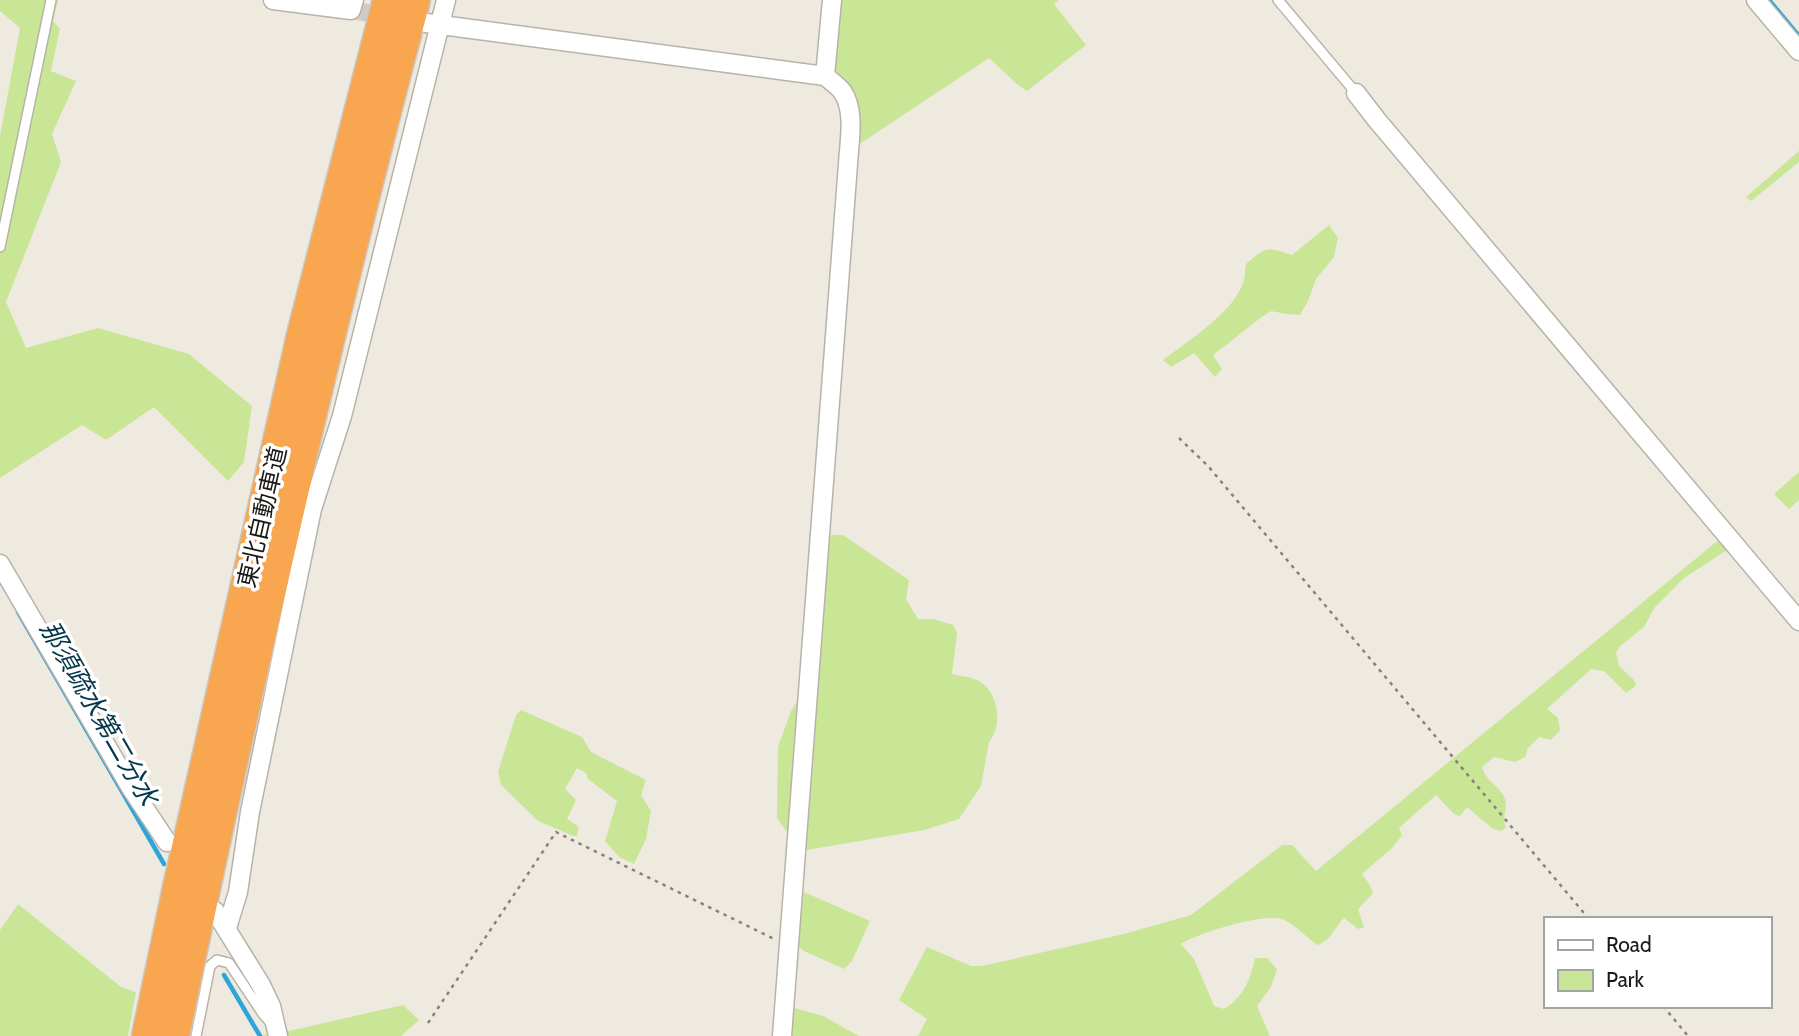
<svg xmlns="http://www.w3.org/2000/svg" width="1799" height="1036" font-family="Cabin,'Noto Sans JP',sans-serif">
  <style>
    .green { fill: #c9e696 }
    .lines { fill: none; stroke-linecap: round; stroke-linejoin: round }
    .stream { stroke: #2ea5d8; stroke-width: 4.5 }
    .street-tunnel { stroke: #cfcbc2; stroke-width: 18; stroke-dasharray: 18 9; stroke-linecap: butt }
    .lane-casing { stroke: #b8b3a9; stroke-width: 12 }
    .street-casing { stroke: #b8b3a9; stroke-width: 21 }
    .highway-casing { stroke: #c8c8c7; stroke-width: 35 }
    .path { stroke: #86837c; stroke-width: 2.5; stroke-dasharray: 3.5 5; stroke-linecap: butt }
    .lane { stroke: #fff; stroke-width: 9 }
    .street { stroke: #fff; stroke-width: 18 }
    .highway { stroke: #f9a650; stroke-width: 32 }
    .labels { text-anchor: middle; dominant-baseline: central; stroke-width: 7; stroke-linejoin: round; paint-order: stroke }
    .street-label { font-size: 24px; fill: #1a1915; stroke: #fff }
    .water-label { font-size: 26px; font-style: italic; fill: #04374c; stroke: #fff }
  </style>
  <rect width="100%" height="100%" fill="#efeae0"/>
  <path class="green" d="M0 0H58L53 21 60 29 51 71 76 81 52 134 61 162 6 302 26 348 98 328 189 354 252 406 244 462 228 481 154 407 106 440 82 425 0 478V136L20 28 0 11Z
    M834 0H1059L1054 4 1086 45 1027 91 1017 84 989 58 861 143 852 136 829 69Z
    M1799 151V162L1751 201 1746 197Z
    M1329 225 1338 238 1334 257 1316 279 1308 301 1300 315 1287 314 1271 311C1250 324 1233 341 1213 355L1222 369 1215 377 1194 353 1171 367 1163 360C1189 340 1235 312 1244 280 1245 275 1245 269 1246 264 1266 246 1267 247 1292 255Z
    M1799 472V500L1789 509 1774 494Z
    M831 535H843L909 580 906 599 918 619H934L953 625 957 633 952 674C960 676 972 677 979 681 999 693 1003 725 989 742L981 786 959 819 924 830 807 850 794 842 777 818 778 747 791 711 816 672 826 542Z
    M1721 538 1730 548 1684 578 1655 607 1644 627 1620 646 1616 653 1619 666 1634 680 1636 686 1626 693 1604 671 1591 669 1547 709 1558 718 1560 730 1551 740 1539 737 1528 748 1525 757 1515 762 1494 757 1482 767C1485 781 1501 786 1505 799 1508 809 1501 817 1506 827L1502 831 1493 829 1467 807 1460 816 1454 814 1436 795 1399 828 1402 835 1393 847 1362 874 1370 885 1373 893 1358 909 1364 927 1358 929 1344 918C1334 928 1331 941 1317 945 1307 938 1293 922 1281 919 1262 913 1198 933 1181 944L1194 959 1214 1006 1224 1009C1244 996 1250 981 1255 958H1267L1277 969 1271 987 1257 1006 1270 1036H918L927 1019 899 1000 927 947 971 966H982L1124 934 1191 915 1282 845H1292L1316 871Z
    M521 710 582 737 591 752 646 780 641 795 651 811 646 839 634 864 619 857 605 841 617 801 588 779 586 773 577 768 565 789 576 800 567 819 579 827 577 836H573L538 821 501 785 498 772 516 715Z
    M804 892 870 921 852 961 844 969 804 951 793 943 799 894Z
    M18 904 121 987 136 992 128 1036H0V930Z
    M403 1005 419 1020 401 1036H261L289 1031Z
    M791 1007 823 1016 859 1036H776Z"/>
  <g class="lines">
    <path class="stream" d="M1769 0 1799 36
      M18 612 164 864
      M224 975 260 1036"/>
    <path class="street-tunnel" d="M351 10 392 17"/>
    <defs>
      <path id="lane" d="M1278 0 1356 93
        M0 247 51 0
        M196 1036 210 966 217 960 229 963 263 1014 271 1023"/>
      <path id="street" d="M273 0 351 10 354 0
        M1756 0 1799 51
        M426 23 825 76C831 81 838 86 842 91 856 111 849 142 848 164L782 1036
        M825 76 832 0
        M1356 93 1376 119 1799 621
        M0 564 131 788 167 842
        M215 911 261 985 271 1006 278 1036
        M227 928 238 892 250 812 312 509 342 416 446 0"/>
      <path id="highway" d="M148 1036 178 892 303 335 389 0
        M173 1036C245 689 323 343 414 0"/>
    </defs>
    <use href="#lane" class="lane-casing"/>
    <use href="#street" class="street-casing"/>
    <use href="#highway" class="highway-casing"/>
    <path class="path" d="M1179 438 1208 466 1589 919
      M1663 1006 1688 1036
      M428 1023 556 832 774 939"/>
    <use href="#lane" class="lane"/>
    <use href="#street" class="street"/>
    <use href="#highway" class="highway"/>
  </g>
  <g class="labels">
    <g class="street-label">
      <text transform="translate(262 517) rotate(-77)">東北自動車道</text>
    </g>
    <g class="water-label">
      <text transform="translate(99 713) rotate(60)">那須疏水第二分水</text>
    </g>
  </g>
  <rect x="1544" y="917" width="228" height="91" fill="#ffffff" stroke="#a3a3a1" stroke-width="2"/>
  <rect x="1558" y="940" width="35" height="10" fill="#ffffff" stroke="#a3a3a1" stroke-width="2"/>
  <text x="1606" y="952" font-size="21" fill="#1a1915">Road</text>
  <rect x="1558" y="970" width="35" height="21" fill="#c9e696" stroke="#a3a3a1" stroke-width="2"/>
  <text x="1606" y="987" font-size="21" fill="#1a1915">Park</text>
</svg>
